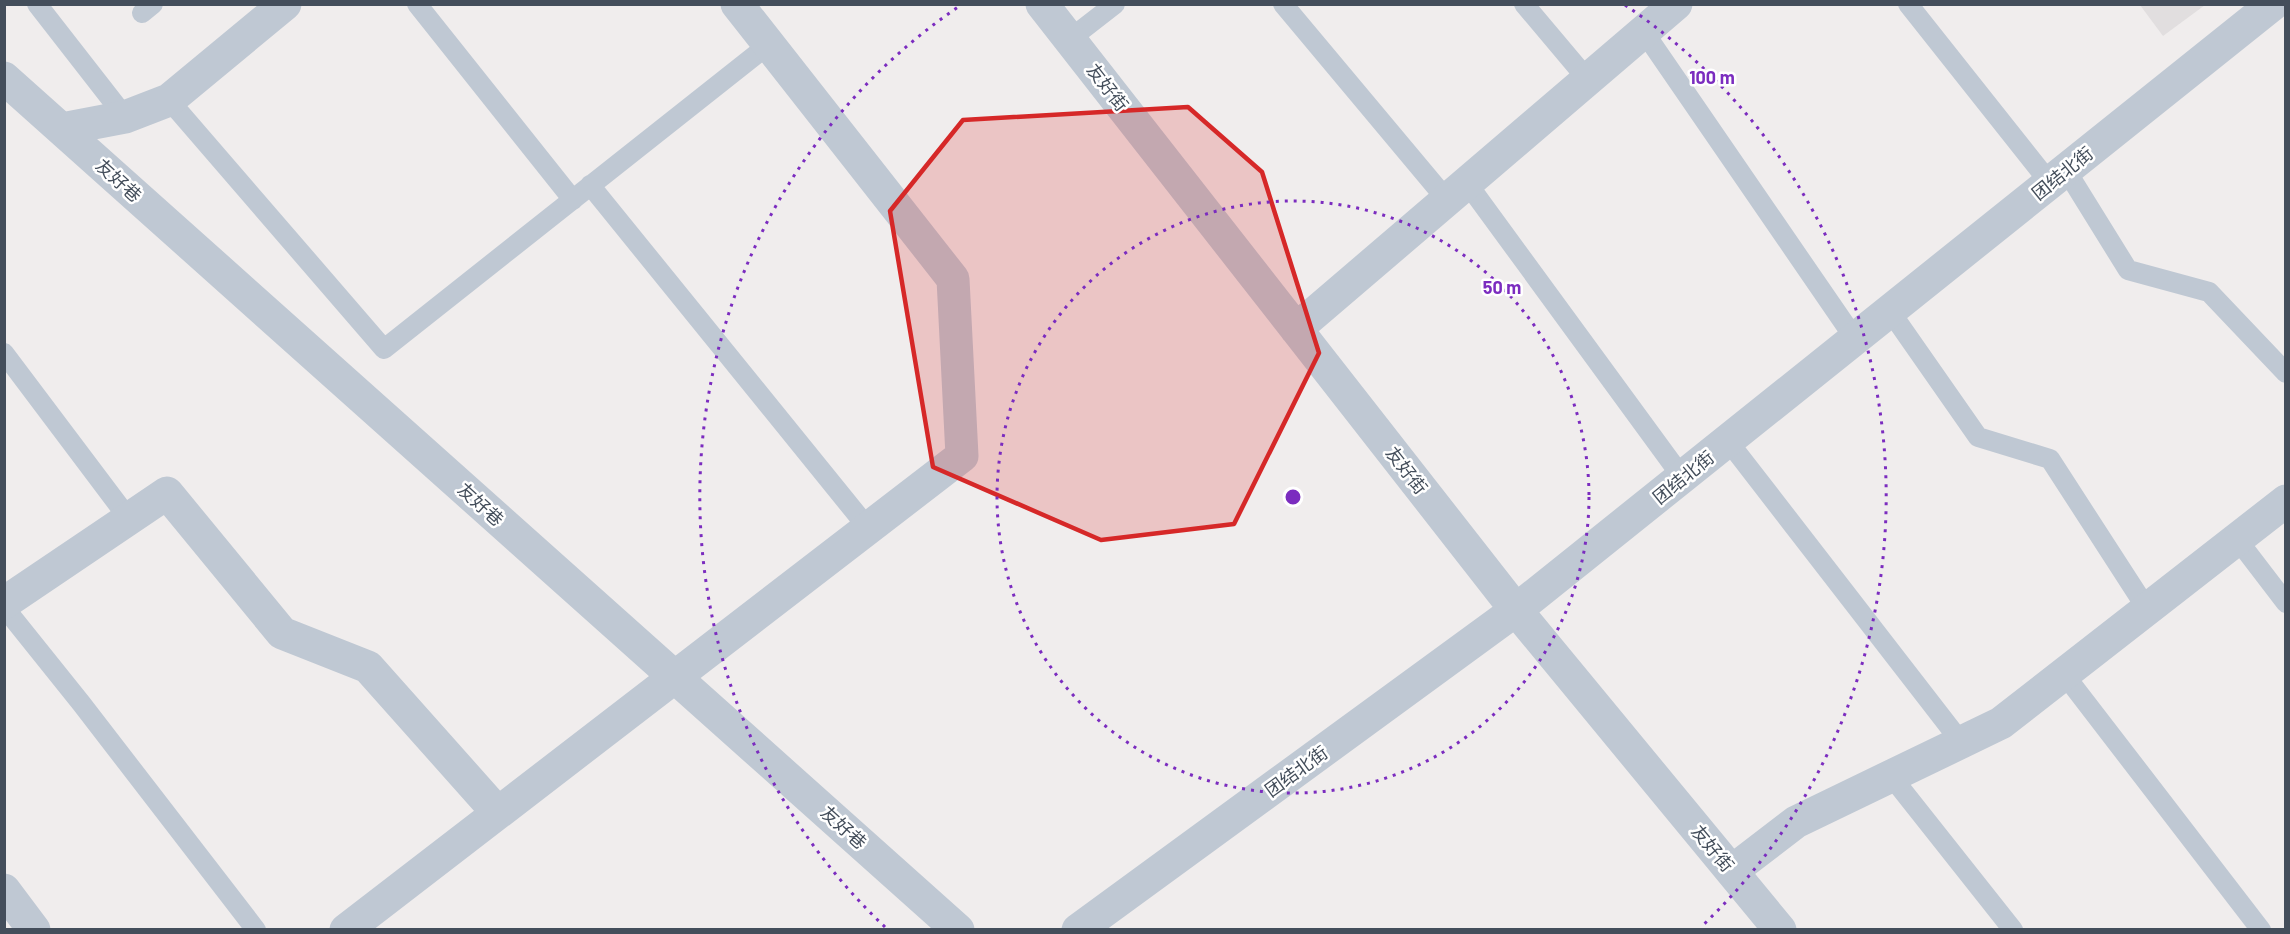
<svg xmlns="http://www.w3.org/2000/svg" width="2290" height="934" font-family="Barlow,'Noto Sans SC',sans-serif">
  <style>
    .education { fill: #e1dedf }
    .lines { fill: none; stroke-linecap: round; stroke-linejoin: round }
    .service { stroke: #bfc8d3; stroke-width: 20 }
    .minor { stroke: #bfc8d3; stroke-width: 33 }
    .marked { fill: #d62828; fill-opacity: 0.2; stroke: #d62828; stroke-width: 4.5; stroke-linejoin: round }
    .ring { fill: none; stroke: #7b2cbf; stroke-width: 3; stroke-dasharray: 3 6 }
    .labels { text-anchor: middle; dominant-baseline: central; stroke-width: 5; stroke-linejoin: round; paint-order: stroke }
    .street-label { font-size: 18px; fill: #444e5b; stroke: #fff }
    .centre { fill: #7b2cbf; stroke: #fff; stroke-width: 3 }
    .ring-label { font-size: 18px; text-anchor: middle; font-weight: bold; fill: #7b2cbf; stroke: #fff; stroke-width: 5; stroke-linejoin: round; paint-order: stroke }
  </style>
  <rect width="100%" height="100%" fill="#f0eded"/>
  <path class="education" d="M2140 5H2205L2163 36Z"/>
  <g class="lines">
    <path class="service" d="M37 4 125 117
      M417 4 573 200
      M1283 4 1447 200
      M1524 4 1588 80
      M1908 4 2050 183
      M142 13 153 4
      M1644 32 1855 339
      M1070 39 1115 4
      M169 100 384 349 768 45
      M2066 170 2128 270 2209 292 2286 373
      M1467 183 1682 477
      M590 185 868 528
      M1890 311 1978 437 2050 459 2147 609
      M4 353 129 519
      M1728 441 1961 742
      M2237 539 2286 603
      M4 607 81 703 256 930
      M2064 674 2261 930
      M1891 776 2013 930"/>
    <path class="minor" d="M1042 4 1516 610 1780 930
      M4 78 958 930
      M62 129 125 117 169 100 285 4
      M1296 329 1676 4
      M4 603 167 493 282 633 368 667 498 813
      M1732 871 1796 822 2001 723 2286 501
      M4 890 34 930
      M346 930 962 456 953 279 737 4
      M1078 930 1516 610 2273 4"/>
  </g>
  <path class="marked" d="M1188 107 1262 172 1319 353 1234 524 1101 540 933 467 890 211 963 120Z"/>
  <g class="ring">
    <circle cx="1293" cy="497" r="296"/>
    <path d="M885 927A593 593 0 0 1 961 5M1625 5A593 593 0 0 1 1701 927"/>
  </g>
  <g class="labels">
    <g class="street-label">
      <text transform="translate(1108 87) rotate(52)">友好街</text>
      <text transform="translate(2062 173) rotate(-39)">团结北街</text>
      <text transform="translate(119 180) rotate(42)">友好巷</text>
      <text transform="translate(1407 470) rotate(52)">友好街</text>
      <text transform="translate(1683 477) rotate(-39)">团结北街</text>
      <text transform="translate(481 504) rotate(42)">友好巷</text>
      <text transform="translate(1296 771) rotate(-36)">团结北街</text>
      <text transform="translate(844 827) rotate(42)">友好巷</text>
      <text transform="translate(1713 848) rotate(50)">友好街</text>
    </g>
  </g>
  <circle cx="1293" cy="497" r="9" class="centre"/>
  <g class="ring-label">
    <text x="1712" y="84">100 m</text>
    <text x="1502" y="294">50 m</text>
  </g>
  <rect width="2290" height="934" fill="none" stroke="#444e5b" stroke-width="12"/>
</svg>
